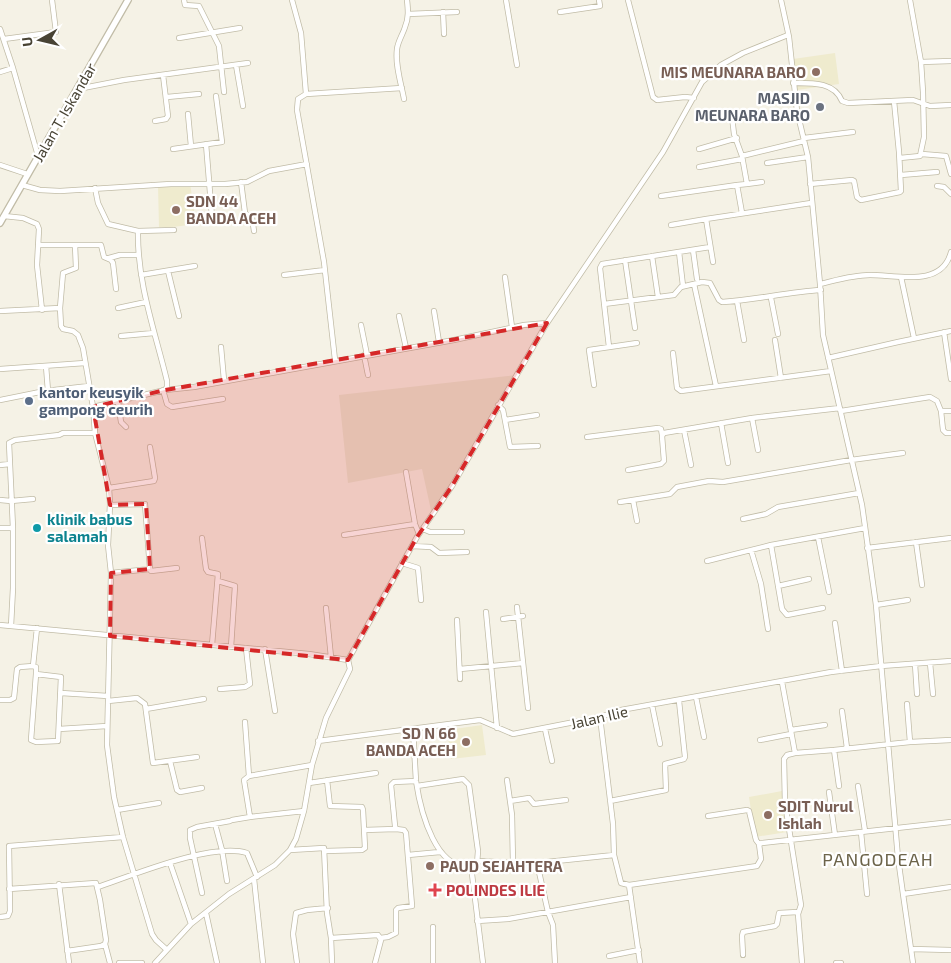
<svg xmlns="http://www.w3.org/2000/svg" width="951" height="963" font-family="'Exo 2',sans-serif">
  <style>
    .residential { fill: #e9e6d3 }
    .education { fill: #efebce }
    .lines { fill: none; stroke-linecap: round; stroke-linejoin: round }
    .minor-casing { stroke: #c1bca7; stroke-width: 6 }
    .tertiary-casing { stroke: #c1bca7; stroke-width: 8 }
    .minor { stroke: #fff; stroke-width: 4.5 }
    .tertiary { stroke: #fff; stroke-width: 5.5 }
    .marked { fill: #d62828; fill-opacity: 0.2; stroke: #d62828; stroke-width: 4; stroke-dasharray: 10 6; stroke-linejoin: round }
    .education-dot { fill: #8d6e63; stroke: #fff; stroke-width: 2 }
    .worship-dot { fill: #6b7280; stroke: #fff; stroke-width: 2 }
    .service-dot { fill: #5c6f8a; stroke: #fff; stroke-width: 2 }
    .culture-dot { fill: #0f9aa8; stroke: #fff; stroke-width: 2 }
    .health-dot { fill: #e0444e; stroke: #fff; stroke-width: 2 }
    .labels { text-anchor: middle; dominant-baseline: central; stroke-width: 4.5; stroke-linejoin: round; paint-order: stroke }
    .education-label { font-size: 15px; font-weight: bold; fill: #785e54; stroke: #fff; text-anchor: start }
    .worship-label { font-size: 15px; font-weight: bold; fill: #5b616d; stroke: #fff; text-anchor: end }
    .street-label { font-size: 15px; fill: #484334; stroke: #fff }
    .service-label { font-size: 15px; font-weight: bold; fill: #4e5e75; stroke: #fff; text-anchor: start }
    .culture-label { font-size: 15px; font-weight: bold; fill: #0d838f; stroke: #fff; text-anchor: start }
    .health-label { font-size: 15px; font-weight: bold; fill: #be3a42; stroke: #fff; text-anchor: start }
    .quarter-label { font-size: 18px; letter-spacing: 1px; fill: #6c644a; stroke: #fff }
  </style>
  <rect width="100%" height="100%" fill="#f5f2e6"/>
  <path class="residential" d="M516 375 432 515 422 469 348 483 339 395Z"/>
  <path class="education" d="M835 53 839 84 797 90 793 59Z
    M190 183 196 224 173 227H159L158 186Z
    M482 725 486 755 451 759 447 730Z
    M782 791 787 832 755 837 749 797Z"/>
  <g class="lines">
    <defs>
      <path id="minor" d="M184 0 185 5 199 6 219 46 224 92
        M292 0 301 33 306 94 402 88
        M506 0 517 65
        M628 0 653 97 657 100 685 97 694 98
        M781 0 789 37 797 111 808 157 820 284 823 335 862 505 876 605 898 858 903 894 951 887
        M408 12V14L457 12
        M443 12 444 34
        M560 12 600 6 599 0
        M0 29 13 68 38 156
        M179 38 240 28
        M4 39 56 32 52 0
        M921 62 951 61
        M236 65 243 106
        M0 72 13 68
        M793 83C813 83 834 82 842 101L848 103 913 100 930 106 951 105
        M78 89 124 80 248 63
        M306 94 298 99 297 110 324 262 335 360
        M167 97 199 94
        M404 99C401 83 395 65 397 49 398 41 403 34 405 27 409 18 408 9 407 0
        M188 114 191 146
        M732 117 734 134 742 156
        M724 118 748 114
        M155 121 166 119 168 116 163 75
        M804 138 853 132
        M206 144 212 217
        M173 149 222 142 216 96
        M699 149 737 138
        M922 154 946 156 951 174
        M900 158 920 156 924 137 923 92 921 62 910 0
        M767 163 808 157
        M0 165 27 174
        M699 167 742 159
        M901 175 937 172
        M241 182 245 213 252 218 254 231
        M747 184 762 182
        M810 184 852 180 854 181 857 197 861 200 900 192 901 191 899 152 894 101
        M22 185 40 190 60 191 171 184H225L247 182 269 171 307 164
        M937 186 944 187 951 194
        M95 188 98 203 108 224 138 231 174 230
        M661 196 737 185
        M742 213 737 185 747 184 742 156 804 141
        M4 216 23 218 37 224 39 229 37 265 42 310
        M671 225 706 219
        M38 245H101L104 257 111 260 113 263 116 289
        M693 250 697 279
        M679 252 683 286
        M652 256 658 297
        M109 258 120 255H138
        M625 260 635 328
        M713 262 706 219 811 203
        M168 271 179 316
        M141 275 195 266
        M284 275 325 270
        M505 277 512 327
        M901 277 914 338
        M694 284 716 386
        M820 284C837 280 853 275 870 275 897 275 942 288 951 252
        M771 298 778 334
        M737 301 744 340
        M604 304 674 295 681 287 702 282 710 283 719 300 722 302C755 300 788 292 821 290
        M60 308 63 273 76 268 75 245
        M118 308 146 302
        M0 311 60 308 61 326 63 329 73 331 78 335 83 348 93 407 95 433 109 488 110 504 108 545 111 573 107 745 114 797 123 837 152 934 156 940 167 950
        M434 311 439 342
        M399 316 406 348
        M361 325 367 355
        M944 332 951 379
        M121 336 154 333
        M775 340 781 378
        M221 347 224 380
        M609 347 600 268 602 264 710 247
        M673 353 677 388 681 391 831 371
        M364 355 368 375
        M828 358 898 342 951 331
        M46 366 48 391
        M0 369 85 363
        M594 385 589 350 637 343
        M163 390 167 404 172 407 223 399
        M165 390 194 387 454 340 524 325 547 323
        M0 400 45 391 89 386
        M118 402 121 422 126 427
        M498 405 503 410 510 447 538 446
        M93 407 165 390 167 387V381C155 331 137 283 138 231
        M841 411 930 397 937 401 941 411H951
        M941 411 943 430 946 433H951
        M752 418 758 450
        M505 420 537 415
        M721 423 728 463
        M684 430 691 465
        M587 437 658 428 661 429 662 435
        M0 465 10 464
        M628 470 661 464 664 461 662 436 664 433 752 418 840 408
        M406 472 415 524 419 534
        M109 488 154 481 155 478 150 447
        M0 500 11 501 33 499
        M633 500 637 521
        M620 502 670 494 677 487 709 481 723 482 851 460 903 453
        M110 505 145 504 150 569 151 571 177 568
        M743 519 766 514 778 507 859 493
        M0 528H13
        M423 529 430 532H462
        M344 535 415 524
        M818 537 829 592
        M202 538 206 569 208 572 218 574 212 645
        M916 542 922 585
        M771 545 782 609 787 615 823 608
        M412 546 431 547 439 553 467 552
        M867 548 951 538
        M751 550 761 584 768 629
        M707 561 771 545 865 528
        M402 563 418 568 421 600
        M111 573 150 569
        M218 581 235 586 231 647
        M778 586 809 579
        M876 605 908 600
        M517 607 528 708
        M326 608 331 657
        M486 612 497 728
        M503 619 523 616
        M457 620 460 679
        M835 623 842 671
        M0 625 309 654 348 660 350 669 326 718 312 765 304 811 296 839 290 850 275 865 229 894 191 924 155 963
        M11 626 13 588V528L9 443 15 440 59 435 63 433H95
        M265 649 275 711
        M348 660 417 537 452 486 547 323 663 152 702 82 721 65 743 53 788 35
        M930 663 933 694
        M915 664 917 694
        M460 669 523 663
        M36 674 61 677 58 741 36 742 31 740 36 674V667L33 666 37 628
        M782 682 795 753 834 750
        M220 689 245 687 250 684 246 648
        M61 693 108 696
        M696 697 704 737
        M0 700H10L14 698 17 669 20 667 33 666
        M108 701 137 698 145 704 153 763 197 757
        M652 705 660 744
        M146 709 204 699
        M842 711 847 748
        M600 717 613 824 614 855 621 883 629 885 640 963
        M245 722 249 776
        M59 729 107 726
        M413 729 416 781C420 808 436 879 477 864L478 851 469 785 463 779 417 786
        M545 729 552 761
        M791 730 825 725
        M760 740 791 734
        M318 741 480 720 513 734 600 717 621 710 831 672 881 666 951 661
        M910 742 951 740
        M795 753 787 755 784 759 785 803 801 905 798 914 802 963
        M170 761 177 790 180 792 202 788
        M507 780 512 815 513 863
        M309 783 376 773
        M839 786 834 750 910 742 907 704
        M858 786 865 831
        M829 792 835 835
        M510 801 529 798 534 804 566 800
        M610 801 666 790 665 764 684 759 685 757 679 701
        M117 810 159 803
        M304 811 250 817 244 780 249 776 312 765
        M708 816 747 810 749 811 756 840 759 844
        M232 820 250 817
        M215 824 222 850 227 881
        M364 830 396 829
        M861 832 867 894
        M290 850 324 848 327 913 331 938 378 935 381 940 375 963
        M325 851 362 850 365 848 363 810 362 807 330 806 327 780
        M408 855 440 852
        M478 861 513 863H537L614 855
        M170 863 191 924
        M537 863 548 912 553 925 555 963
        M471 866 483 963
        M254 879 263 963
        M59 884 69 963
        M629 885 757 866 761 859 759 844 762 843 951 822
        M98 887C133 875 212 842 247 853L257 877
        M9 889 96 883 100 900 106 940 105 944 110 963
        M202 893 190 838V830L197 827 230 821
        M903 894 913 963
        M206 913 217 963
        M0 917 8 916 10 911 9 846 123 837
        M477 921 508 919 631 897
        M331 938 332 963
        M380 938 388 937 396 933V910L398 908 412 906 406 833 404 830 396 829 395 826 391 785 394 782 416 781
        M911 949 951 950
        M67 951 101 946 105 944
        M743 955 742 936 743 932 775 926 777 924 779 913 798 912
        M609 956 639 950
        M119 963H142
        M297 963 293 934 296 913 307 910 328 908
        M433 963V927
        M836 963H841"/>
      <path id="tertiary" d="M0 223 128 0"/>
    </defs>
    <use href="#minor" class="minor-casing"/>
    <use href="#tertiary" class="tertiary-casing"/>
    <use href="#minor" class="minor"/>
    <use href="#tertiary" class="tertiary"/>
  </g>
  <path class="marked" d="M547 323 452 486 417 537 348 660 110 636 111 573 150 569 146 504 110 505 93 407 165 390Z"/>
  <g class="education-dot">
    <circle cx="816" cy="72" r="5"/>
    <circle cx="176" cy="210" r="5"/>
    <circle cx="466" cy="742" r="5"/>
    <circle cx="768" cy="815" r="5"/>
    <circle cx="430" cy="866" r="5"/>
  </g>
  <circle class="worship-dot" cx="820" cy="107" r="5"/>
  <circle class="service-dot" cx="29" cy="401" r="5"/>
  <circle class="culture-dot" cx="37" cy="528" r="5"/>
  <path class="health-dot" d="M432.5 882.5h5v5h5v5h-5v5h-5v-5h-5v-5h5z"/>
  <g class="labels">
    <g class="education-label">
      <text x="806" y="72" text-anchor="end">MIS MEUNARA BARO</text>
      <text x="186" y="201">SDN 44<tspan x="186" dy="17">BANDA ACEH</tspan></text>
      <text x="456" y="733" text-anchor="end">SD N 66<tspan x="456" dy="17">BANDA ACEH</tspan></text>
      <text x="778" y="806">SDIT Nurul<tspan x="778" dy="17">Ishlah</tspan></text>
      <text x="440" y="866">PAUD SEJAHTERA</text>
    </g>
    <g class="worship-label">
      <text x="810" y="98">MASJID<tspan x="810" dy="17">MEUNARA BARO</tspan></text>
    </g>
    <g class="street-label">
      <text transform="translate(64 112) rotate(-60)">Jalan T. Iskandar</text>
      <text transform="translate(599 717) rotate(-13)">Jalan Ilie</text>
    </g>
    <g class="service-label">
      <text x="39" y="392">kantor keusyik<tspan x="39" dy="17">gampong ceurih</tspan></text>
    </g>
    <g class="culture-label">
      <text x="47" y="519">klinik babus<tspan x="47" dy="17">salamah</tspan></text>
    </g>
    <g class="health-label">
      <text x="446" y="890">POLINDES ILIE</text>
    </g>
    <g class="quarter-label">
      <text x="878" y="859">PANGODEAH</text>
    </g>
  </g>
  <g transform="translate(40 40) rotate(262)" stroke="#ffffff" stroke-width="4" paint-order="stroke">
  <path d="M0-4L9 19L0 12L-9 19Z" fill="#484334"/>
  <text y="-8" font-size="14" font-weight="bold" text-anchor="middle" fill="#484334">U</text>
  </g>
</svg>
